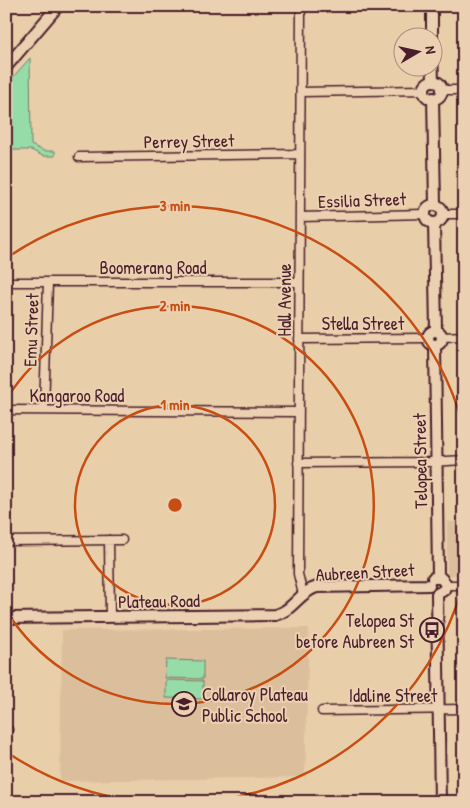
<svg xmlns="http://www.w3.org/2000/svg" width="470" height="808" font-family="'Patrick Hand',sans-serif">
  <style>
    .built { fill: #dbbf9c }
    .green { fill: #96dca9; stroke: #707e6a }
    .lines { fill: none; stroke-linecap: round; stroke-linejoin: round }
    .street-casing { stroke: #4a1f2b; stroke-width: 11 }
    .secondary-casing { stroke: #4a1f2b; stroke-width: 14 }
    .street { stroke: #ebd1b2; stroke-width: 8 }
    .secondary { stroke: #ebd1b2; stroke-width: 10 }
    .ring { fill: none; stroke: #c84d12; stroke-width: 2.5 }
    .labels { text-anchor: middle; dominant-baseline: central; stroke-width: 4; stroke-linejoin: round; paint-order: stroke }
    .street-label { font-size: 18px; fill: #4a1f2b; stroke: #ebd1b2 }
    .poi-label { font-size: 18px; fill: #4a1f2b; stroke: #ebd1b2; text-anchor: end }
    .centre { fill: #c84d12; stroke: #ebd1b2; stroke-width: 2.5 }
    .ring-label { font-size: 15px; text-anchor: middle; font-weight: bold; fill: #c84d12; stroke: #ebd1b2; stroke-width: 4; stroke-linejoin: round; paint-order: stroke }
  </style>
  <rect width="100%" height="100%" fill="#e9ceaa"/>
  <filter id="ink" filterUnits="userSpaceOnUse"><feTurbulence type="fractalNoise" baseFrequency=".02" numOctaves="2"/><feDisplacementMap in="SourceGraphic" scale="10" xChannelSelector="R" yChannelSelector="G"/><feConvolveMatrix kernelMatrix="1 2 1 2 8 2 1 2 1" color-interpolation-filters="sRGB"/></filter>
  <g filter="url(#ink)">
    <path class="built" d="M447 522H464V575H447Z
      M309 628 305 777 60 781 62 630Z"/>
    <path class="green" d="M30 58 31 145 44 151H55V156H43L31 150H6V85Z
      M166 660 203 661V679L165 678Z
      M166 680 203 681V699L166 698Z"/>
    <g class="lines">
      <defs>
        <path id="street" d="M301 6 298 574 303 594
          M441 90H464
          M301 92 424 90
          M79 157 300 154
          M443 214H464
          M300 217 425 214
          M6 282H299
          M442 337 464 336
          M299 339 427 338
          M6 410 299 412
          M44 410 48 282
          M298 463 430 462 464 460
          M109 540 110 617
          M6 541 122 540
          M446 585H464
          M322 711 464 709
          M6 731 8 730"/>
        <path id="secondary" d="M432 6V38
          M432 48 433 81
          M6 67 58 6
          M424 90a9 9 0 1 1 18 0a9 9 0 1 1-18 0Z
          M433 98 435 204
          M425 214a9 9 0 1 1 18 0a9 9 0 1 1-18 0Z
          M434 223 436 330
          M428 338a7 7 0 1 1 14 0a7 7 0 1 1-14 0Z
          M435 345 438 577
          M433 578H441L446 584 444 590 437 594
          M437 594 440 802
          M6 618 275 615C293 611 299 592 317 587L429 585"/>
      </defs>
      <use href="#street" class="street-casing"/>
      <use href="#secondary" class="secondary-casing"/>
      <use href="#street" class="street"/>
      <use href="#secondary" class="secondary"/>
    </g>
  </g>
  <g class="ring">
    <circle cx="175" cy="505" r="100"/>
    <path d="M7 398A199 199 0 1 1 7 612"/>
    <path d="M463 585A299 299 0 0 1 214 801M136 801A299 299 0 0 1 8 753M8 257A299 299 0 0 1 463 425"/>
  </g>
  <defs>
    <symbol id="bus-ring" viewBox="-11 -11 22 22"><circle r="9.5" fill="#ebd1b2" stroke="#4a1f2b" stroke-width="1.5"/><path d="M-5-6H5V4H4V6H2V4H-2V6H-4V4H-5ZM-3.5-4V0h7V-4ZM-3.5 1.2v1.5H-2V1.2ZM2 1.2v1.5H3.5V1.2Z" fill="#4a1f2b"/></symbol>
    <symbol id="school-ring" viewBox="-11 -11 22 22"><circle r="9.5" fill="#ebd1b2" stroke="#4a1f2b" stroke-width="1.5"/><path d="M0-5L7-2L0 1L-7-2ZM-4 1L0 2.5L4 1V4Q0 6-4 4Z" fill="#4a1f2b"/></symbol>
  </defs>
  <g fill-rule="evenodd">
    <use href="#bus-ring" x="418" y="616" width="28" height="28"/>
    <use href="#school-ring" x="170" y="690" width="28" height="28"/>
  </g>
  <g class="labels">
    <g class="street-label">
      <text transform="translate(189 141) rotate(-1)">Perrey Street</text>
      <text transform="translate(362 200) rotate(-2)">Essilia Street</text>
      <text x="153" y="267">Boomerang Road</text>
      <text transform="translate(284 300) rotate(-90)">Hall Avenue</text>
      <text x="363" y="323">Stella Street</text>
      <text transform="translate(31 330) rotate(-88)">Emu Street</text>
      <text x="77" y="395">Kangaroo Road</text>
      <text transform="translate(420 461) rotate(-91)">Telopea Street</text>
      <text transform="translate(365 572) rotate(-3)">Aubreen Street</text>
      <text transform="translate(159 601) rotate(-1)">Plateau Road</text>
      <text x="393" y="695">Idaline Street</text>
    </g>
    <g class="poi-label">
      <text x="414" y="620">Telopea St<tspan x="414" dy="21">before Aubreen St</tspan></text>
      <text x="202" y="694" text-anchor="start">Collaroy Plateau<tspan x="202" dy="21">Public School</tspan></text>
    </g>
  </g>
  <circle cx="175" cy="505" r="8" class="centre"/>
  <g class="ring-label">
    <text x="175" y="211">3 min</text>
    <text x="175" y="311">2 min</text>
    <text x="175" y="410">1 min</text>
  </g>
  <rect width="470" height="808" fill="none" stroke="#ebd1b2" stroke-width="25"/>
  <rect x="12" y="12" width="445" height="783" fill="none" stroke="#4a1f2b" stroke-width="2" filter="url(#ink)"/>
  <g transform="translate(418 52) rotate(81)"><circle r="24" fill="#ebd1b2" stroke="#ab8a7c"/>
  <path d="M0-4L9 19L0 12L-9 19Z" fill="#4a1f2b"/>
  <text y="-8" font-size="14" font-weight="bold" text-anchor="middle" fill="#4a1f2b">N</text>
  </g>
</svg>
